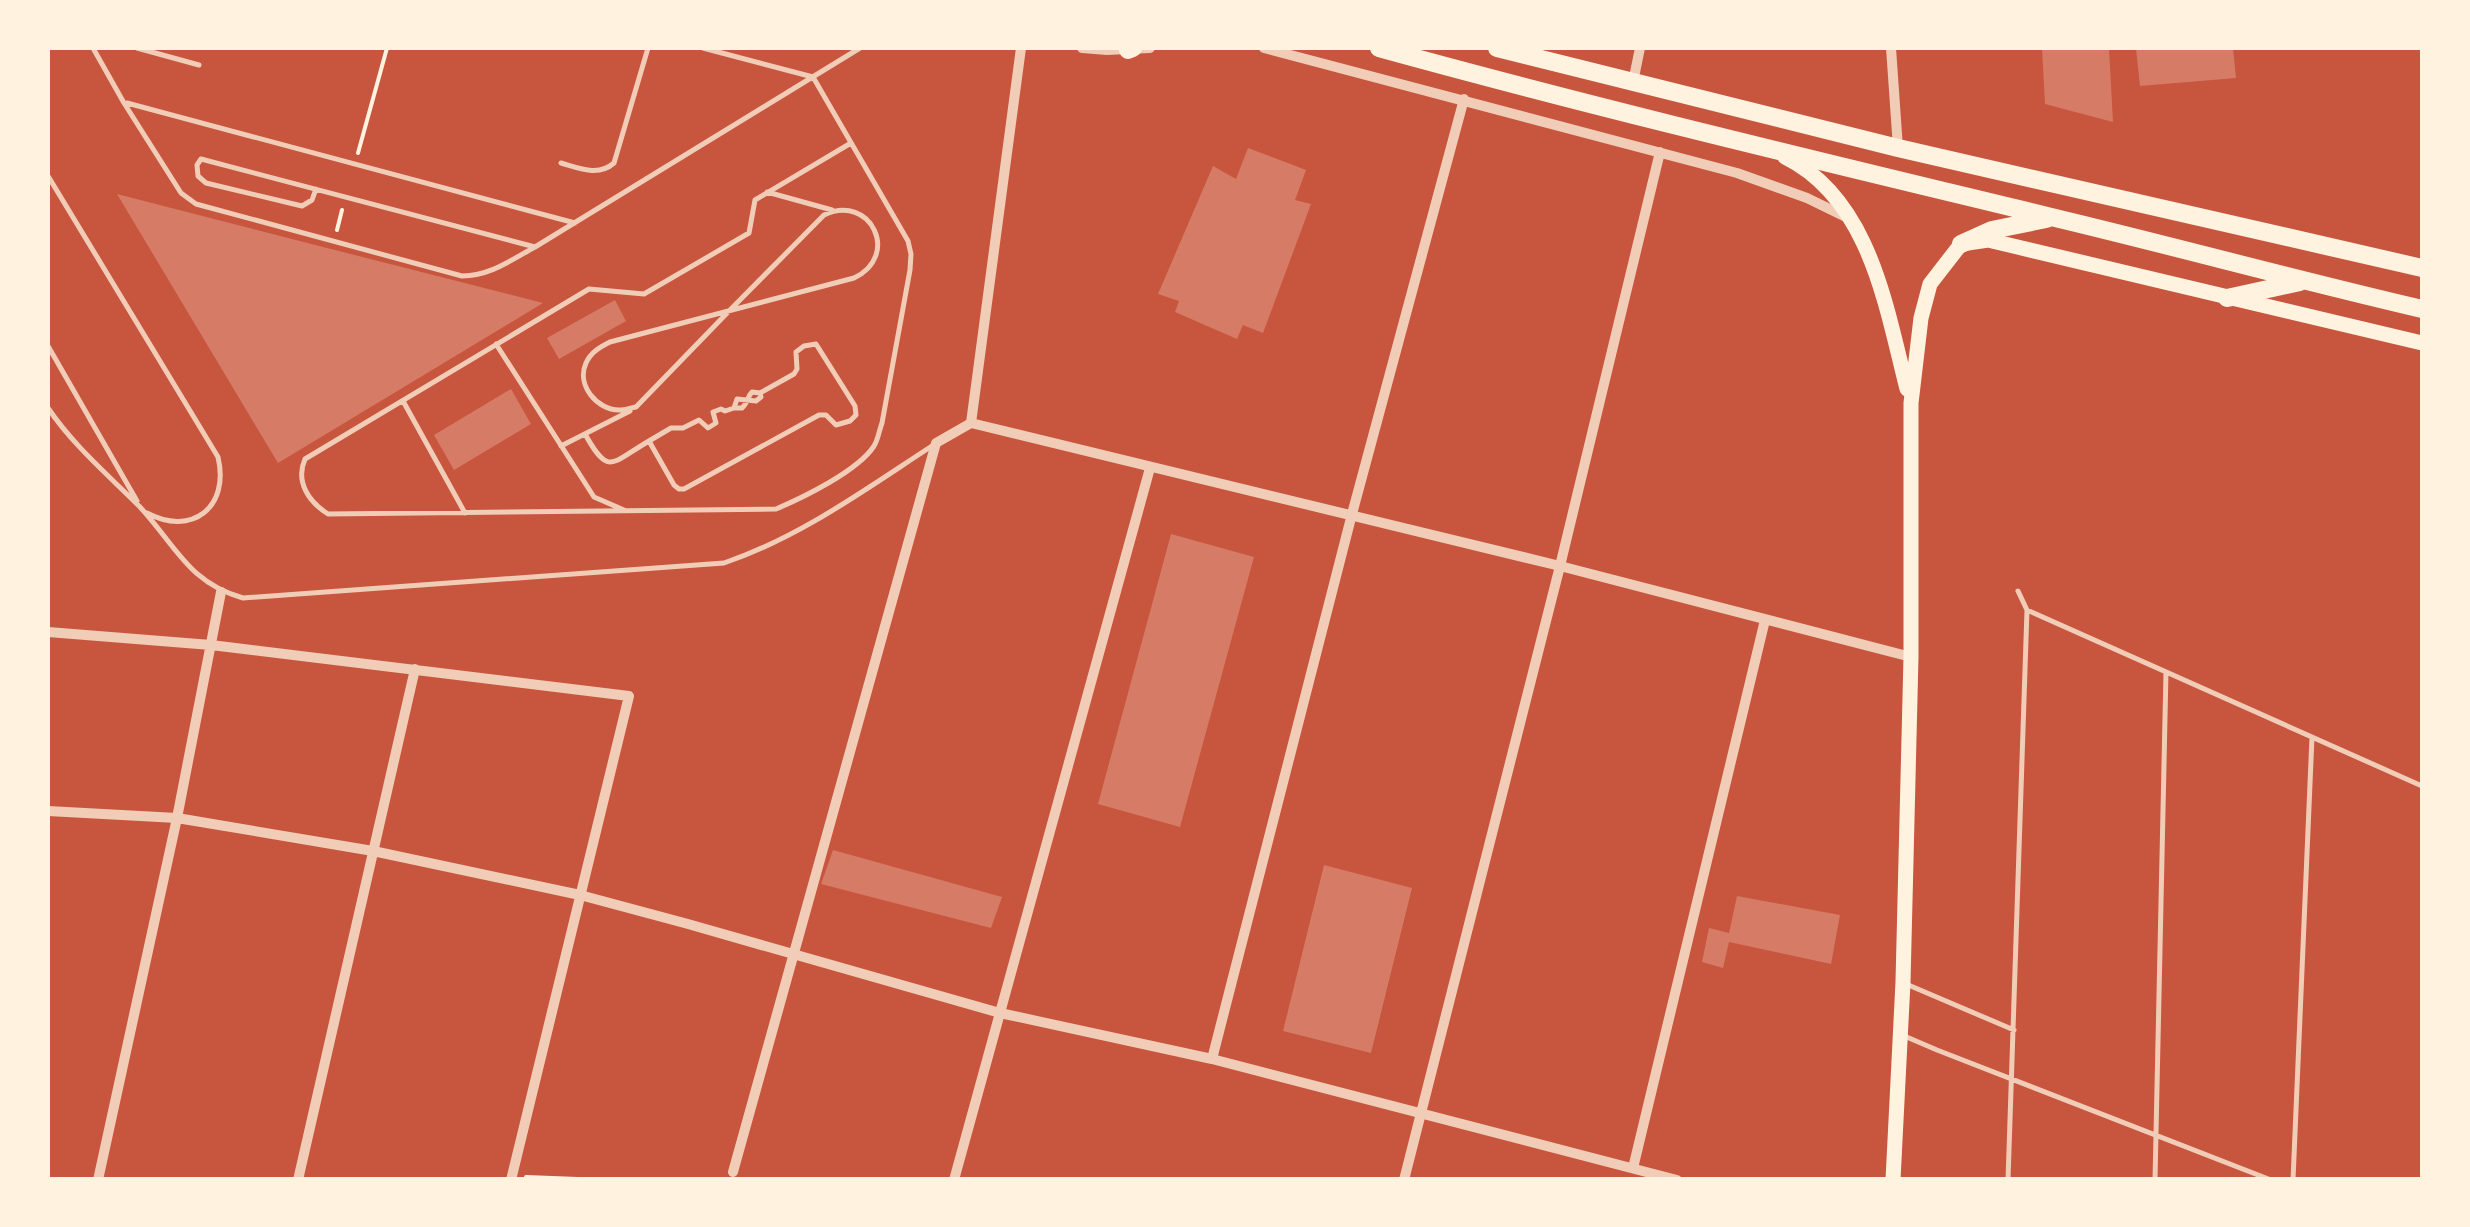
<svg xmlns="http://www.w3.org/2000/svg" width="2470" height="1227" font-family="'Space Grotesk',sans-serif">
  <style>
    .building { fill: #d67c66 }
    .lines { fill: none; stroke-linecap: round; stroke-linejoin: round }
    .path { stroke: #fff3e0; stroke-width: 4 }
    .service { stroke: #f1ccb7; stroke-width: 5 }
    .minor { stroke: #f1ccb7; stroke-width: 10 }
    .primary { stroke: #fff3e0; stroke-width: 15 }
    .trunk { stroke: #fff3e0; stroke-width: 18 }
  </style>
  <rect width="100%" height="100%" fill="#c8553d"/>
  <path class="building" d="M2042 48H2109L2113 122 2045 104Z
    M2136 48H2233L2236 78 2140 86Z
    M1248 148 1306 170 1295 200 1311 204 1263 333 1243 325 1237 339 1175 312 1179 301 1158 294 1213 166 1236 179Z
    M117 194 331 249 543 303 278 463Z
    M615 300 626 321 559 359 547 338Z
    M511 389 531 424 454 470 434 435Z
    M1171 534 1254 557 1180 827 1098 804Z
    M833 850 1002 897 991 928 821 884Z
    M1324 865 1412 888 1371 1053 1283 1031Z
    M1737 896 1840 915 1831 964 1729 942 1723 968 1702 962 1709 928 1729 933Z"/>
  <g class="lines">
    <path class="path" d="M358 153 387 48
      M337 230 342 210
      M526 1180V1177L604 1180"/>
    <path class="service" d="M93 48 124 103 181 193 196 204 462 276C490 276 511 260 535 247L860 48
      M137 48 199 65
      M703 48 813 77 908 241 911 254 910 270 882 423C879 431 878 440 874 446 858 471 802 498 776 509L328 514C309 502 295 482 305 459L589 289 644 294 749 233 755 200 851 143
      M127 103 575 223
      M561 163C579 168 598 177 614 163L648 48
      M48 176 218 457C230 507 192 537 147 513
      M316 189 312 200 302 206 206 183 198 176 197 165 201 159 535 247
      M767 192 832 210
      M731 309 824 215C871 193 901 256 854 278L610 342C600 347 591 352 586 363 576 385 597 410 619 410 625 410 630 408 636 407L731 309
      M496 344 594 497 624 510
      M48 346 137 501
      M403 401 465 513
      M48 408C73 445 107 474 139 506 175 544 188 583 243 598L724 563C801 537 867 488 935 444
      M734 408 737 399 756 401 761 397 760 393 752 392C747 397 748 403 742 408H734L725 411 721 409 713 412 716 423 708 428 699 420 683 428H671L649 441 674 485 679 489H684L819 415H826L836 425 850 421 856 415 855 406 816 344 804 346 796 352 797 369 794 374 760 393
      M585 434C609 477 611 463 649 441
      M561 446 630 411
      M2027 610 2422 786
      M1906 984 2014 1030
      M1902 1035 1937 1050 2271 1180
      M2008 1180 2027 610 2018 591
      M2155 1180 2166 672
      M2293 1180 2312 737"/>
    <path class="minor" d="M1082 48 1107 50 1150 48
      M1264 48 1737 173 1807 198 1848 218
      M1891 48 1898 148
      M1633 82 1640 48
      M971 423 1560 566 1911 657
      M971 423 1021 48
      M48 632 211 645 629 696 511 1180
      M48 811 177 818 373 851 580 895 688 924 1000 1013 1212 1059 1677 1180
      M1212 1059 1352 514 1464 99
      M1633 1168 1765 620
      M733 1172 936 443 971 423
      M98 1180 177 818 221 592
      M298 1180 415 669
      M954 1180 1150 468
      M1404 1180 1560 566 1660 152"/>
    <path class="primary" d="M1785 157C1870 199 1886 307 1907 389
      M1893 1180 1903 982 1911 657V403L1921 318 1930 284 1961 244 1988 240 2422 343"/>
    <path class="trunk" d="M1379 48C1600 109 1824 162 2047 216 2173 246 2297 280 2422 309
      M1497 48 1898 148 2422 268
      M1128 50 1133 48
      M1961 244 1992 230 2046 219
      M2227 298 2300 282"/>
  </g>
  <rect width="2470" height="1227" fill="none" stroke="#fff3e0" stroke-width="100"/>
</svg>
